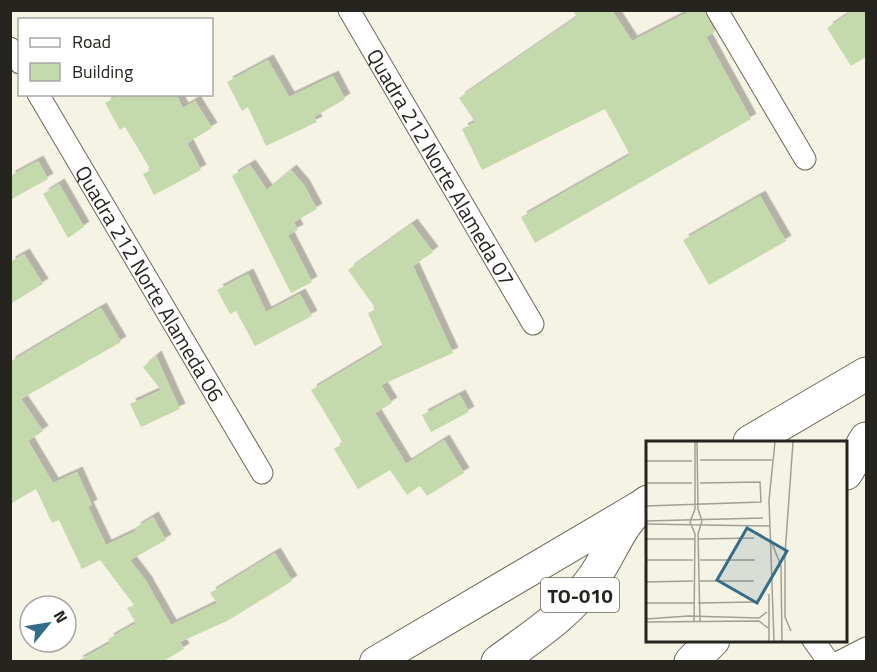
<svg xmlns="http://www.w3.org/2000/svg" width="877" height="672" font-family="'Titillium Web',sans-serif">
  <style>
    .building { fill: #c5daac; filter: url(#shadow) }
    .lines { fill: none; stroke-linecap: round; stroke-linejoin: round }
    .street-casing { stroke: #6b6a5b; stroke-width: 23 }
    .secondary-casing { stroke: #6b6a5b; stroke-width: 32 }
    .highway-casing { stroke: #6b6a5b; stroke-width: 35 }
    .street { stroke: #fff; stroke-width: 21 }
    .secondary { stroke: #fff; stroke-width: 30 }
    .highway { stroke: #fff; stroke-width: 33 }
    .labels { text-anchor: middle; dominant-baseline: central; stroke-width: 4.5; stroke-linejoin: round; paint-order: stroke }
    .shield { fill: #fff; stroke: #666662; stroke-width: 1.5 }
    .shield-label { font-size: 20px; font-weight: bold; fill: #25241e }
    .street-label { font-size: 21px; fill: #25241e; stroke: #fff }
    .inset-road { fill: none; stroke: #a2a094; stroke-width: 1.5 }
    .view { fill: #356d88; fill-opacity: 0.15; stroke: #356d88; stroke-width: 3 }
    .inset-edge { fill: none; stroke: #25241e; stroke-width: 3 }
  </style>
  <defs>
    <filter id="shadow"><feDropShadow dx="5.5" dy="-5.5" stdDeviation="0" flood-color="#0004"/></filter>
  </defs>
  <rect width="100%" height="100%" fill="#f5f3e3"/>
  <path class="building" d="M573 10H612L632 41 692 10H704L715 32 706 37 751 119 535 243 521 217 630 155 605 109 482 170 462 129 475 122 459 98 577 17Z
    M854 10H867V56L851 66 827 28Z
    M268 60 289 97 333 76 345 99 314 117 317 122 266 146 248 107 242 111 227 82Z
    M120 94H176L183 108 195 101 212 128 187 143 201 170 154 195 143 174 151 170 125 127 120 130 105 103Z
    M38 161 48 179 10 200V176Z
    M250 165 267 190 291 170 304 185 317 209 294 222 298 230 288 235 312 282 291 293 232 176Z
    M59 184 84 227 68 238 43 194Z
    M760 196 786 241 709 285 683 240Z
    M412 224 433 252 413 266 453 353 381 385 392 403 375 413 406 464 444 440 464 473 427 496 420 486 407 495 390 470 358 489 334 449 343 443 311 390 383 347 368 313 376 309 348 270Z
    M24 254 43 284 10 304V262Z
    M248 274 266 312 300 294 312 316 255 346 236 311 230 314 217 290Z
    M101 308 121 342 21 399 43 431 28 441 53 483 77 472 92 505 88 507 106 545 136 531 135 528 153 517 166 540 130 560 146 581 171 625 217 603 210 593 275 553 292 581 227 621 180 642 184 649 162 662H76L110 643 108 639 136 623 127 608 134 605 100 560 82 569 59 520 52 523 36 489 10 504V362Z
    M156 356 180 409 141 427 130 404 161 390 143 367Z
    M460 395 469 412 431 432 422 415Z"/>
  <g class="lines">
    <defs>
      <g id="street">
        <path id="s1" d="M349 10 533 324"/>
        <path d="M717 10 805 159"/>
        <path d="M10 48 20 63"/>
        <path id="s2" d="M38 94 262 473"/>
        <path d="M813 640 829 662"/>
        <path d="M839 662 866 648"/>
      </g>
      <path id="secondary" d="M375 662 638 507"/>
      <path id="highway" d="M750 442 866 374
        M846 473 866 439
        M498 662C533 636 566 616 592 580 611 555 620 519 648 502
        M691 662 713 640"/>
    </defs>
    <use href="#street" class="street-casing"/>
    <use href="#secondary" class="secondary-casing"/>
    <use href="#highway" class="highway-casing"/>
    <use href="#street" class="street"/>
    <use href="#secondary" class="secondary"/>
    <use href="#highway" class="highway"/>
  </g>
  <g class="labels">
    <rect class="shield" x="541" y="578" width="78" height="34" rx="4.5"/>
    <g class="shield-label">
      <text x="580" y="595">TO-010</text>
    </g>
    <g class="street-label">
      <text stroke="none"><textPath href="#s1" startOffset="182">Quadra 212 Norte Alameda 07</textPath></text>
      <text stroke="none"><textPath href="#s2" startOffset="220">Quadra 212 Norte Alameda 06</textPath></text>
    </g>
  </g>
  <g transform="translate(646 441)">
    <rect width="201" height="201" fill="#f5f3e3"/>
    <path class="inset-road" d="M51 1 52 68 56 80 52 93 54 181M54 19H126M0 20H46M0 42H46M0 65 115 61 114 41 54 42M0 80 117 77M0 83 124 85M124 97 135 125 136 200M0 98H49M52 98 108 97M0 119H47M54 119H109M54 140H108M0 141 47 140M0 162H49M52 162 109 161M0 178 42 175 113 177 121 171M0 181 113 180 122 187M48 181 49 93 44 81 49 68V1M145 190 139 176V113L147 1M123 200V153M128 200 123 59 129 1"/>
    <path class="view" d="M101 87 141 110 111 162 71 139Z"/>
    <rect width="201" height="201" class="inset-edge"/>
  </g>
  <rect width="877" height="672" fill="none" stroke="#25241e" stroke-width="24"/>
  <rect x="18" y="18" width="195" height="78" fill="#ffffff" stroke="#a8a7a5" stroke-width="1.5"/>
  <rect x="30" y="38" width="30" height="9" fill="#ffffff" stroke="#a8a7a5" stroke-width="1.5"/>
  <text x="72" y="48" font-size="18" fill="#25241e">Road</text>
  <rect x="30" y="63" width="30" height="18" fill="#c5daac" stroke="#a8a7a5" stroke-width="1.5"/>
  <text x="72" y="78" font-size="18" fill="#25241e">Building</text>
  <g transform="translate(48 624) rotate(60)"><circle r="28" fill="#ffffff" stroke="#a8a7a5" stroke-width="1.5"/>
  <path d="M0-4.5L10 22L0 15L-10 22Z" fill="#356d88"/>
  <text y="-9" font-size="16" font-weight="bold" text-anchor="middle" fill="#25241e">N</text>
  </g>
</svg>
